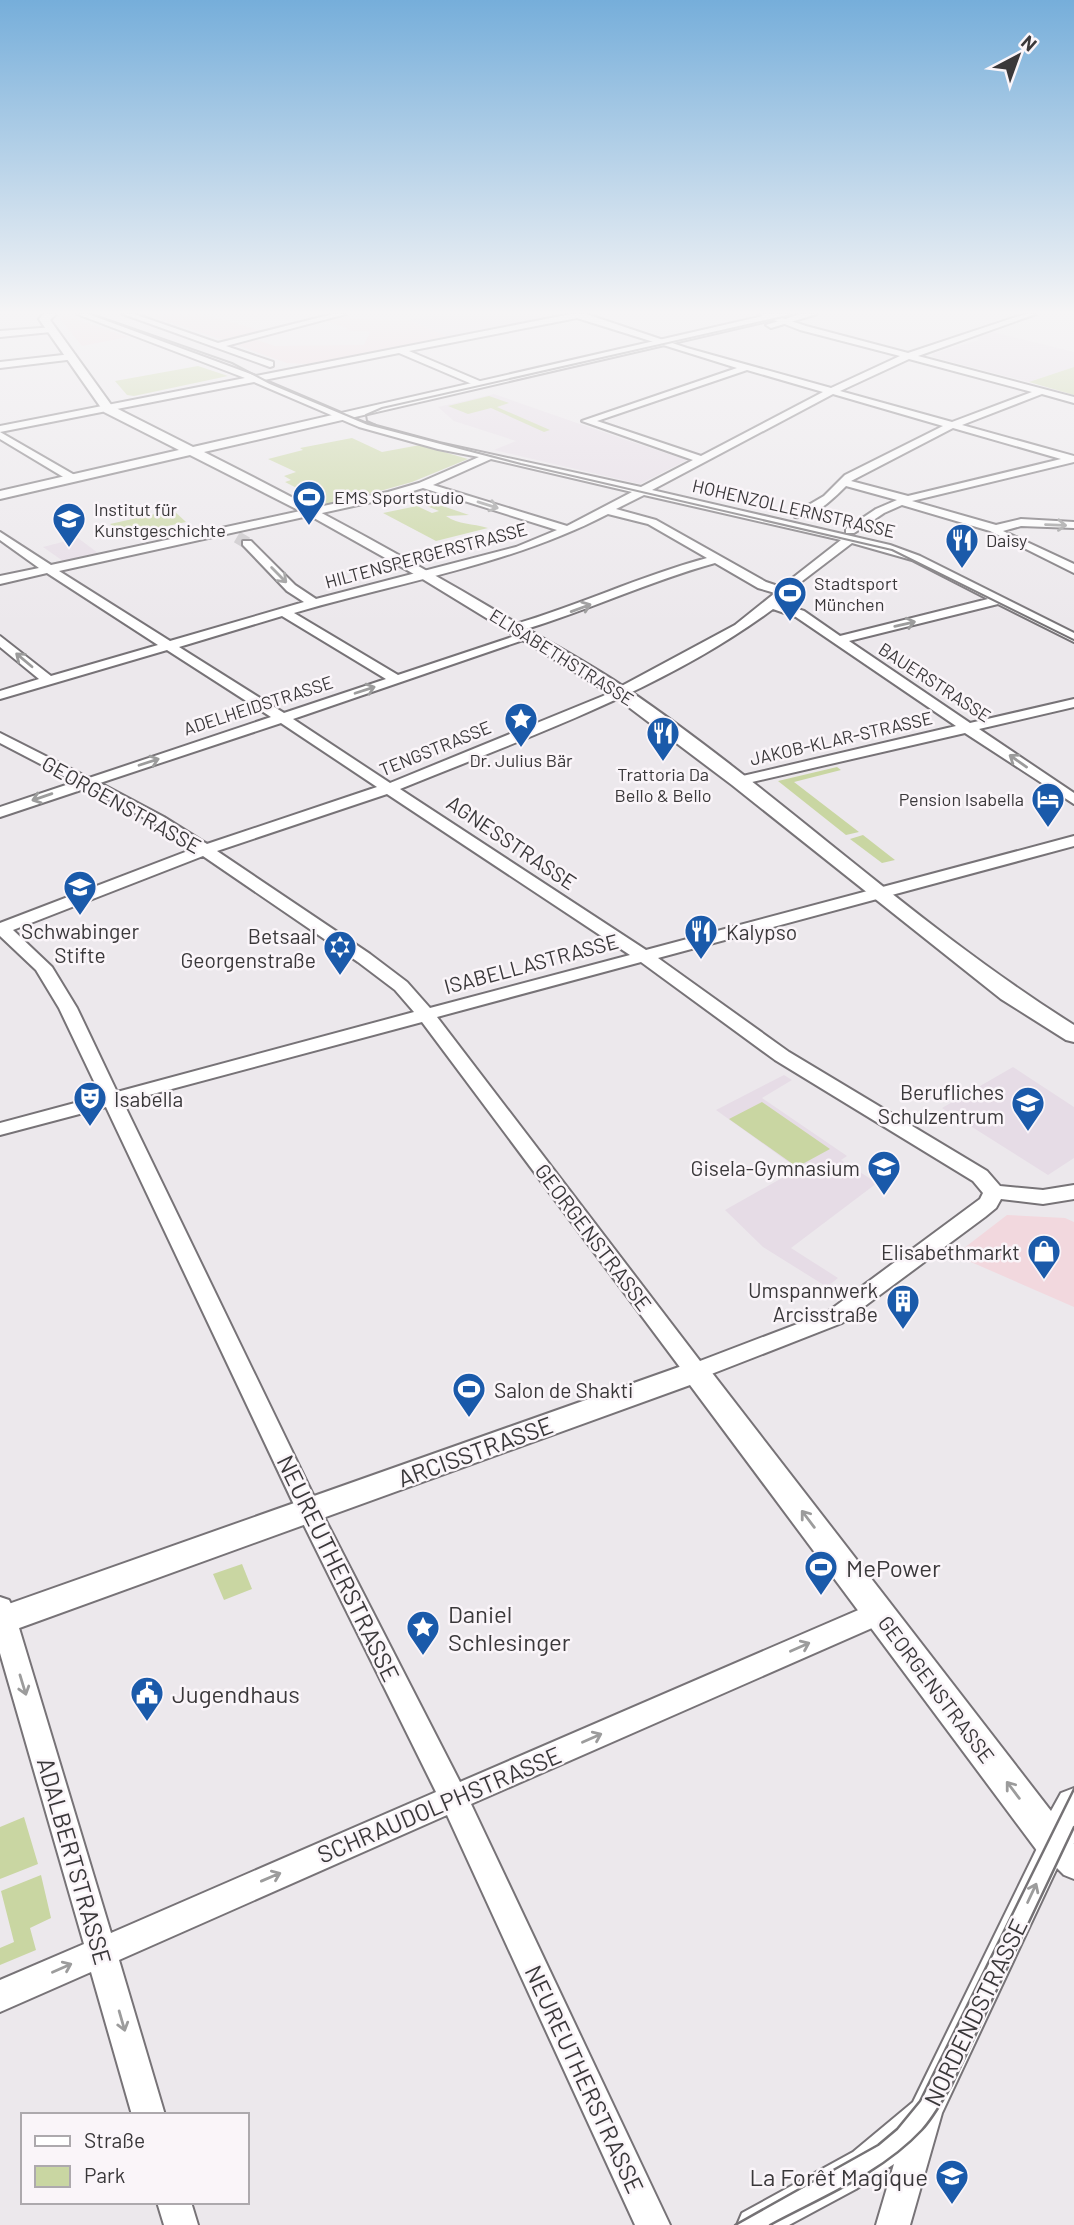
<svg xmlns="http://www.w3.org/2000/svg" width="1074" height="2225" font-family="Barlow,sans-serif">
  <style>
    .commercial { fill: #f2d8de }
    .built { fill: #e6dce6 }
    .green { fill: #c9d6a2 }
    .lines { fill: none; stroke-linecap: round; stroke-linejoin: round }
    .minor-tunnel { stroke: #c8c5c8; stroke-width: 12; stroke-dasharray: 12 6; stroke-linecap: butt }
    .minor-casing { stroke: #777377; stroke-width: 4 }
    .major-casing { stroke: #777377; stroke-width: 4 }
    .minor { fill: #fff; fill-rule: evenodd }
    .major { fill: #fff; fill-rule: evenodd }
    .tram-far1 { stroke: #757275; stroke-width: 2 }
    .tram { stroke: #757275; stroke-width: 2.5 }
    .oneway { stroke: #9c9c9c }
    .labels { text-anchor: middle; dominant-baseline: central; stroke-width: 5; stroke-linejoin: round; paint-order: stroke }
    .far-poi-label { font-size: 18px; fill: #3a383a; stroke: #faf5f9; text-anchor: start }
    .far-street-label { font-size: 18px; fill: #3a383a; stroke: #faf5f9 }
    .street-label { font-size: 21px; fill: #3a383a; stroke: #faf5f9 }
    .poi-label { font-size: 21px; fill: #3a383a; stroke: #faf5f9; text-anchor: end }
    .near-street-label { font-size: 24px; fill: #3a383a; stroke: #faf5f9 }
    .near-poi-label { font-size: 24px; fill: #3a383a; stroke: #faf5f9; text-anchor: start }
  </style>
  <rect width="100%" height="100%" fill="#ece8ec"/>
  <path class="commercial" d="M146 314H203L259 330 226 341Z
    M66 316 128 337 82 346 59 318Z
    M345 316 355 319 409 320 449 337 308 364 287 363 234 344 254 339 275 346 364 345 370 332 346 330 347 328 325 321Z
    M1007 1215 1065 1218 1074 1222V1307L955 1255Z"/>
  <path class="built" d="M437 314H531L544 318 449 337 409 320Z
    M992 332 1074 352V367L1029 382 933 357 932 354 979 340 976 337Z
    M494 394 623 439 687 460 640 484 494 450 516 441 454 421 438 407Z
    M78 538 98 553 63 561 43 547Z
    M1013 1067 1074 1107V1158L1048 1175 942 1108Z
    M784 1075 792 1080 762 1098 847 1156 841 1160 877 1183 791 1248 838 1278 827 1287 763 1247 725 1210 798 1169 716 1110Z"/>
  <path class="green" d="M198 366 228 376 134 396 127 395 115 381Z
    M1074 367V395L1029 382Z
    M489 396 509 403 497 407 550 430 544 432 491 408 468 414 448 406Z
    M352 438 382 452 420 445 468 459 412 482 330 505 285 482 291 480 284 476 296 472 268 459 303 450 300 448Z
    M428 501 469 515 446 516C459 525 472 523 488 528L436 541 383 513 417 506 432 513 439 511 422 504Z
    M173 510 186 522 126 535 110 524Z
    M837 767 841 770 794 782 859 832 846 835 778 781Z
    M863 835 895 860 882 863 850 839Z
    M762 1102 830 1149 797 1167 729 1119Z
    M242 1564 252 1589 224 1600 213 1574Z
    M24 1817 38 1864 0 1879V1827Z
    M41 1875 51 1918 30 1928 36 1950 0 1965V1948L14 1942 1 1891Z"/>
  <g class="lines">
    <path class="minor-tunnel" d="M237 537 247 543"/>
    <defs>
      <path id="minor" d="M77 314H88L256 376 571 314H586L687 348 831 388 900 356 800 330 759 314H770L806 326 908 353 1025 314H1036L918 356 1074 397V403L1042 394 962 425 1074 456V462L912 501 996 525 1021 519 1074 522V528L1021 526 1003 531 1074 564V573L990 531 902 505 884 513 854 533H846V529L876 509 897 500 846 486C834 498 813 519 795 517V513L824 496 845 475 943 426 833 394 652 490 890 545 920 556 1074 633V642L998 604 849 641 970 723 1074 699V707L979 729 1074 793V804L965 733 739 785 734 784 732 781 734 778 956 726 796 617 773 609C664 690 525 738 400 789L646 950 1074 836V846L658 958 789 1052 987 1171 1000 1186 1043 1190 1074 1185V1199L1043 1204 1001 1199 996 1208 985 1217 842 1323 696 1380 688 1378 422 1022 123 1102 321 1511 460 1782 870 1605 879 1602 888 1605 892 1613 888 1621 471 1804 670 2225H635L447 1815 119 1960 165 2115H132L91 1972 0 2012V1980L84 1944 0 1653V1597L9 1600 13 1608 111 1933 436 1792 297 1511 106 1107 0 1135V1123L101 1096 59 1008 36 970 0 936V923L193 849 154 823 87 788 0 817V807L75 782 0 743V733L89 778 271 717 167 650 0 699V691L39 679 0 647V636L51 676 158 645 47 573 0 584V576L39 568 0 540V532L51 565 388 492 419 483 479 457 438 449 359 427 254 382 0 432V426L245 378ZM577 318 737 368 582 421 693 460 641 487 439 443 365 423 264 380 399 353 479 387 484 384 482 382 409 351ZM909 359 1032 392 952 422 840 391ZM747 370 823 392 701 456 597 421ZM953 428 1061 459 908 496 851 481ZM491 459 632 492 567 526 433 485ZM423 488 557 530 516 547 316 599 295 585 251 541H243V545L287 591 304 602 170 641 59 571 390 498ZM644 495 841 540 781 587 766 582 656 520 616 509ZM608 514 648 524 707 558C640 576 578 606 512 625V631H520C587 611 649 581 715 563L758 588 775 593 735 625 603 696 390 783 293 719 535 636 534 633H524L398 675 294 613C399 582 510 565 608 514ZM852 543 912 560 988 599 840 636 804 611 779 603 797 585ZM282 616 386 679 284 713 179 647ZM281 723 377 787 207 844 164 817 100 783ZM387 794 630 955 430 1008 407 982 370 954 217 851ZM203 856 358 962 395 990 414 1012 117 1092 77 1008 52 967 13 930ZM641 962 775 1060 973 1181 983 1193 980 1199 826 1313 700 1361 437 1017Z
        M123 314H134L218 343 333 314H346L226 346 273 362V366L270 367Z
        M54 327 51 332 0 337V331Z
        M72 354 75 355V359L0 368V362Z
        M0 432 78 477 79 479 70 481 0 439Z
        M1054 1830 1064 1834 1074 1844V1879L1064 1875 1057 1868 942 2113 910 2225H876L894 2164 856 2189 789 2225H737L742 2213 853 2152 913 2102 1044 1834Z
        M157 2202H191L198 2225H164Z"/>
      <path id="major" d="M44 314H56L50 320 112 406 193 447 772 314H790L785 317 204 452C311 506 415 562 518 624 554 645 592 665 627 689 781 794 916 926 1074 1025V1042L1066 1040 1001 999 732 785 614 696 421 578 314 518 190 455 0 499V491L179 450 104 412 39 319Z
        M801 314H817L771 328 766 325Z
        M696 1361 706 1365 1051 1811 1061 1793 1074 1788V1843L1067 1856 1054 1861 1041 1856 690 1385 0 1635V1607Z"/>
    </defs>
    <use href="#minor" class="minor-casing"/>
    <use href="#major" class="major-casing"/>
    <use href="#minor" class="minor"/>
    <use href="#major" class="major"/>
    <path class="tram-far1" d="M92 314 232 363 270 383 368 424 521 464 892 550 1074 640
      M376 425 367 421 366 415 382 408 796 314"/>
    <path class="tram" d="M735 2225 878 2145 897 2129 920 2101 1074 1789
      M770 2225C822 2197 881 2174 922 2130 934 2117 943 2100 952 2085L1074 1827"/>
  </g>
  <defs><path id="oneway-shaft" d="M-6 0H5M1.5-3L5.5 0L1.5 3" fill="none" stroke-width="1.6" stroke-linecap="round" stroke-linejoin="round" transform="scale(1.75)"/></defs>
  <g class="oneway">
    <use href="#oneway-shaft" transform="translate(488 505) rotate(17)"/>
    <use href="#oneway-shaft" transform="translate(1056 525) rotate(2)"/>
    <use href="#oneway-shaft" transform="translate(279 575) rotate(45)"/>
    <use href="#oneway-shaft" transform="translate(581 608) rotate(-20)"/>
    <use href="#oneway-shaft" transform="translate(905 624) rotate(-13)"/>
    <use href="#oneway-shaft" transform="translate(24 660) rotate(-140)"/>
    <use href="#oneway-shaft" transform="translate(365 690) rotate(-18)"/>
    <use href="#oneway-shaft" transform="translate(1018 761) rotate(-145)"/>
    <use href="#oneway-shaft" transform="translate(149 762) rotate(-18)"/>
    <use href="#oneway-shaft" transform="translate(42 797) rotate(161)"/>
    <use href="#oneway-shaft" transform="translate(808 1519) rotate(-127)"/>
    <use href="#oneway-shaft" transform="translate(800 1647) rotate(-24)"/>
    <use href="#oneway-shaft" transform="translate(23 1685) rotate(73)"/>
    <use href="#oneway-shaft" transform="translate(592 1738) rotate(-24)"/>
    <use href="#oneway-shaft" transform="translate(1013 1790) rotate(-127)"/>
    <use href="#oneway-shaft" transform="translate(271 1877) rotate(-23)"/>
    <use href="#oneway-shaft" transform="translate(1032 1893) rotate(-65)"/>
    <use href="#oneway-shaft" transform="translate(62 1968) rotate(-24)"/>
    <use href="#oneway-shaft" transform="translate(122 2021) rotate(74)"/>
  </g>
  <linearGradient id="sky" x2="0" y2="1"><stop stop-color="#76aeda"/><stop offset="0.5" stop-color="#f6f5f6"/><stop offset="1" stop-color="#f6f5f6" stop-opacity="0"/></linearGradient>
  <rect width="1074" height="625" fill="url(#sky)"/>
  <defs>
    <symbol id="stadium-pin" viewBox="-11 -11 22 30"><path d="M0 17L-7.5 6A9.5 9.5 0 1 1 7.5 6Z" fill="#1a5aaa" stroke="#faf5f9"/><path d="M0-5a6.5 5 0 1 0 0 10a6.5 5 0 1 0 0-10ZM-3.5-1.8h7v3.6h-7Z" fill="#fff"/></symbol>
    <symbol id="university-pin" viewBox="-11 -11 22 30"><path d="M0 17L-7.5 6A9.5 9.5 0 1 1 7.5 6Z" fill="#1a5aaa" stroke="#faf5f9"/><path d="M0-5L7-2L0 1L-7-2ZM-4 1L0 2.5L4 1V4Q0 6-4 4Z" fill="#fff"/></symbol>
    <symbol id="restaurant-pin" viewBox="-11 -11 22 30"><path d="M0 17L-7.5 6A9.5 9.5 0 1 1 7.5 6Z" fill="#1a5aaa" stroke="#faf5f9"/><path d="M-5-6h1v4h1v-4h1v4h1v-4h1v5L-1.5 .5V6h-2V.5L-5-1ZM5-6V6H3V1.5H1.5Q1.5-4 5-6Z" fill="#fff"/></symbol>
    <symbol id="sight-pin" viewBox="-11 -11 22 30"><path d="M0 17L-7.5 6A9.5 9.5 0 1 1 7.5 6Z" fill="#1a5aaa" stroke="#faf5f9"/><path d="M0-6L1.8-2.2L6-1.7L2.9 1.2L3.7 5.4L0 3.3L-3.7 5.4L-2.9 1.2L-6-1.7L-1.8-2.2Z" fill="#fff"/></symbol>
    <symbol id="hotel-pin" viewBox="-11 -11 22 30"><path d="M0 17L-7.5 6A9.5 9.5 0 1 1 7.5 6Z" fill="#1a5aaa" stroke="#faf5f9"/><path d="M-6-4.5h1.5V1H6V5H4.5V3h-9V5H-6ZM-4 0a1.8 1.8 0 1 1 3.6 0ZM.5 0V-2.5h3Q6-2.5 6 0Z" fill="#fff"/></symbol>
    <symbol id="school-pin" viewBox="-11 -11 22 30"><path d="M0 17L-7.5 6A9.5 9.5 0 1 1 7.5 6Z" fill="#1a5aaa" stroke="#faf5f9"/><path d="M0-5L7-2L0 1L-7-2ZM-4 1L0 2.5L4 1V4Q0 6-4 4Z" fill="#fff"/></symbol>
    <symbol id="synagogue-pin" viewBox="-11 -11 22 30"><path d="M0 17L-7.5 6A9.5 9.5 0 1 1 7.5 6Z" fill="#1a5aaa" stroke="#faf5f9"/><path d="M0-6.5L5.6 3.2H-5.6ZM0 6.5L5.6-3.2H-5.6Z" fill="#fff"/></symbol>
    <symbol id="theatre-pin" viewBox="-11 -11 22 30"><path d="M0 17L-7.5 6A9.5 9.5 0 1 1 7.5 6Z" fill="#1a5aaa" stroke="#faf5f9"/><path d="M-5-5.5Q0-4 5-5.5V0Q5 5 0 6Q-5 5-5 0ZM-3.3-2.5H-1v1.5H-3.3ZM1-2.5H3.3v1.5H1ZM-2.8 1Q0 5.5 2.8 1Z" fill="#fff"/></symbol>
    <symbol id="shop-pin" viewBox="-11 -11 22 30"><path d="M0 17L-7.5 6A9.5 9.5 0 1 1 7.5 6Z" fill="#1a5aaa" stroke="#faf5f9"/><path d="M-5-2.5h2.3a2.7 3.5 0 0 1 5.4 0H5L5.5 6h-11ZM-1.5-2.5h3a1.5 2.3 0 0 0-3 0Z" fill="#fff"/></symbol>
    <symbol id="building-pin" viewBox="-11 -11 22 30"><path d="M0 17L-7.5 6A9.5 9.5 0 1 1 7.5 6Z" fill="#1a5aaa" stroke="#faf5f9"/><path d="M-4-6H4V6H1V3H-1V6H-4ZM-2.5-4.3h1.7v1.8h-1.7ZM.8-4.3h1.7v1.8H.8ZM-2.5-1h1.7V.8h-1.7ZM.8-1h1.7V.8H.8Z" fill="#fff"/></symbol>
    <symbol id="civic-pin" viewBox="-11 -11 22 30"><path d="M0 17L-7.5 6A9.5 9.5 0 1 1 7.5 6Z" fill="#1a5aaa" stroke="#faf5f9"/><path d="M-.6-6.5H3V-4.5H.6V-3L4-1V1h2V6H-6V1h2V-1L-.6-3ZM-1.2 2.5V6h2.4V2.5Z" fill="#fff"/></symbol>
  </defs>
  <g fill-rule="evenodd">
    <use href="#stadium-pin" x="290" y="478" width="38" height="52"/>
    <use href="#university-pin" x="50" y="500" width="38" height="52"/>
    <use href="#restaurant-pin" x="943" y="521" width="38" height="52"/>
    <use href="#stadium-pin" x="771" y="574" width="38" height="52"/>
    <use href="#sight-pin" x="502" y="700" width="38" height="52"/>
    <use href="#restaurant-pin" x="644" y="714" width="38" height="52"/>
    <use href="#hotel-pin" x="1029" y="780" width="38" height="52"/>
    <use href="#school-pin" x="61" y="868" width="38" height="52"/>
    <use href="#restaurant-pin" x="682" y="912" width="38" height="52"/>
    <use href="#synagogue-pin" x="321" y="928" width="38" height="52"/>
    <use href="#theatre-pin" x="71" y="1079" width="38" height="52"/>
    <use href="#school-pin" x="1009" y="1084" width="38" height="52"/>
    <use href="#school-pin" x="865" y="1148" width="38" height="52"/>
    <use href="#shop-pin" x="1025" y="1232" width="38" height="52"/>
    <use href="#building-pin" x="884" y="1282" width="38" height="52"/>
    <use href="#stadium-pin" x="450" y="1370" width="38" height="52"/>
    <use href="#stadium-pin" x="802" y="1548" width="38" height="52"/>
    <use href="#sight-pin" x="404" y="1608" width="38" height="52"/>
    <use href="#civic-pin" x="128" y="1674" width="38" height="52"/>
    <use href="#school-pin" x="933" y="2157" width="38" height="52"/>
  </g>
  <g class="labels">
    <g class="far-poi-label">
      <text x="334" y="497">EMS Sportstudio</text>
      <text x="94" y="509">Institut für<tspan x="94" dy="21">Kunstgeschichte</tspan></text>
      <text x="986" y="540">Daisy</text>
      <text x="814" y="583">Stadtsport<tspan x="814" dy="21">München</tspan></text>
      <text x="521" y="760" text-anchor="middle">Dr. Julius Bär</text>
      <text x="663" y="774" text-anchor="middle">Trattoria Da<tspan x="663" dy="21">Bello &amp; Bello</tspan></text>
      <text x="1024" y="799" text-anchor="end">Pension Isabella</text>
    </g>
    <g class="far-street-label">
      <text transform="translate(794 508) rotate(13)">HOHENZOLLERNSTRASSE</text>
      <text transform="translate(426 555) rotate(-15)">HILTENSPERGERSTRASSE</text>
      <text transform="translate(562 657) rotate(32)">ELISABETHSTRASSE</text>
      <text transform="translate(935 682) rotate(33)">BAUERSTRASSE</text>
      <text transform="translate(258 705) rotate(-18)">ADELHEIDSTRASSE</text>
      <text transform="translate(841 738) rotate(-13)">JAKOB-KLAR-STRASSE</text>
      <text transform="translate(435 748) rotate(-22)">TENGSTRASSE</text>
    </g>
    <g class="street-label">
      <text transform="translate(122 804) rotate(29)">GEORGENSTRASSE</text>
      <text transform="translate(512 842) rotate(34)">AGNESSTRASSE</text>
      <text transform="translate(531 963) rotate(-15)">ISABELLASTRASSE</text>
      <text transform="translate(594 1237) rotate(53)">GEORGENSTRASSE</text>
      <text transform="translate(937 1689) rotate(53)">GEORGENSTRASSE</text>
    </g>
    <g class="poi-label">
      <text x="80" y="930" text-anchor="middle">Schwabinger<tspan x="80" dy="24">Stifte</tspan></text>
      <text x="726" y="931" text-anchor="start">Kalypso</text>
      <text x="316" y="935">Betsaal<tspan x="316" dy="24">Georgenstraße</tspan></text>
      <text x="1004" y="1091">Berufliches<tspan x="1004" dy="24">Schulzentrum</tspan></text>
      <text x="114" y="1098" text-anchor="start">Isabella</text>
      <text x="860" y="1167">Gisela-Gymnasium</text>
      <text x="1020" y="1251">Elisabethmarkt</text>
      <text x="878" y="1289">Umspannwerk<tspan x="878" dy="24">Arcisstraße</tspan></text>
      <text x="494" y="1389" text-anchor="start">Salon de Shakti</text>
    </g>
    <g class="near-street-label">
      <text transform="translate(475 1451) rotate(-20)">ARCISSTRASSE</text>
      <text transform="translate(339 1568) rotate(64)">NEUREUTHERSTRASSE</text>
      <text transform="translate(439 1804) rotate(-23)">SCHRAUDOLPHSTRASSE</text>
      <text transform="translate(75 1861) rotate(74)">ADALBERTSTRASSE</text>
      <text transform="translate(975 2012) rotate(-64)">NORDENDSTRASSE</text>
      <text transform="translate(585 2079) rotate(65)">NEUREUTHERSTRASSE</text>
    </g>
    <g class="near-poi-label">
      <text x="846" y="1567">MePower</text>
      <text x="448" y="1613">Daniel<tspan x="448" dy="28">Schlesinger</tspan></text>
      <text x="172" y="1693">Jugendhaus</text>
      <text x="928" y="2176" text-anchor="end">La Forêt Magique</text>
    </g>
  </g>
  <rect x="21" y="2113" width="228" height="91" fill="#faf5f9" stroke="#ada9ad" stroke-width="2"/>
  <rect x="35" y="2136" width="35" height="10" fill="#ffffff" stroke="#ada9ad" stroke-width="2"/>
  <text x="84" y="2148" font-size="21" fill="#3a383a">Straße</text>
  <rect x="35" y="2166" width="35" height="21" fill="#c9d6a2" stroke="#ada9ad" stroke-width="2"/>
  <text x="84" y="2183" font-size="21" fill="#3a383a">Park</text>
  <g transform="translate(1018 56) rotate(41)" stroke="#faf5f9" stroke-width="5" paint-order="stroke">
  <path d="M0-5L12 26L0 18L-12 26Z" fill="#3a383a"/>
  <text y="-10" font-size="19" font-weight="bold" text-anchor="middle" fill="#3a383a">N</text>
  </g>
</svg>
